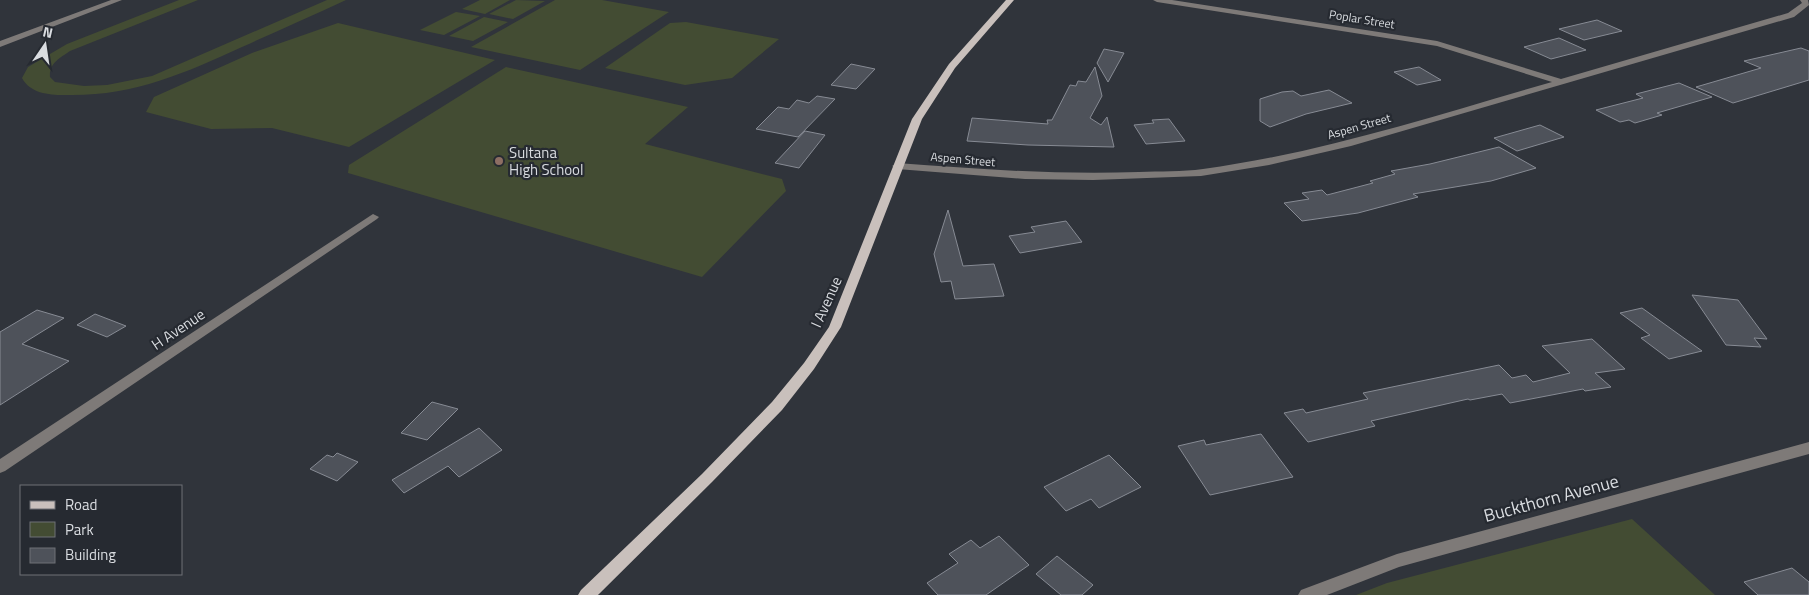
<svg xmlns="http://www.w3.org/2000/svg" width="1809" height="595" font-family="'Titillium Web',sans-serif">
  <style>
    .green { fill: #434c33 }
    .building { fill: #4e525a; stroke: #878b94 }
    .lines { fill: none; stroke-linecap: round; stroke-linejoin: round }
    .minor { fill: #7e7a78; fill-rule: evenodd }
    .major { fill: #c9c0bc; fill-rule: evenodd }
    .education-dot { fill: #8d6e63; stroke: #262a31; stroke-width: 2 }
    .labels { text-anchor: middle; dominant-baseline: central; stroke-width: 4.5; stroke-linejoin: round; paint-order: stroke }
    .far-street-label { font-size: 12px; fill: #d9dce0; stroke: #262a31 }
    .poi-label { font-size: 15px; fill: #d9dce0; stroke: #262a31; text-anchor: start }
    .street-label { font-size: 15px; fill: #d9dce0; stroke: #262a31 }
    .near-street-label { font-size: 18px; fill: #d9dce0; stroke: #262a31 }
  </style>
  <rect width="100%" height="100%" fill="#30343b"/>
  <path class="green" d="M179 0H198L70 51C60 58 49 63 50 77L55 82 84 86 107 85 152 76 327 0H346C312 16 277 31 242 47 183 74 131 97 64 95 48 95 30 93 22 78L28 67 67 44Z
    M480 0H510L485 14 462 9Z
    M516 0 545 1 513 19 489 14Z
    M555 0H602L669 12 580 70 471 47Z
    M456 12 480 16 444 35 420 30Z
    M484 17 508 22 473 41 449 36Z
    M686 22 779 39 732 78 685 85 605 68 670 23Z
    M338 23 495 60 349 147 272 128 211 129 146 112 154 97 252 53Z
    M506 67 688 107 645 144 782 179 786 191 702 277 348 173 349 165Z
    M1632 519 1715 595H1356L1387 583Z"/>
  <path class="building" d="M1597 20 1622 31 1584 40 1559 29Z
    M1559 38 1586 50 1551 59 1524 47Z
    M1801 48 1809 51V80L1733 103 1696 87 1761 68 1744 61Z
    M1104 49 1124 53 1108 82 1097 63Z
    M851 64 875 69 856 89 831 85Z
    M1095 67 1102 96 1090 118 1101 125 1107 117 1114 147 1028 145 967 141 972 118 1048 124 1047 120H1052L1070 85 1076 86 1078 81 1086 82Z
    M1419 67 1441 80 1417 85 1394 72Z
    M1679 83 1712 97 1657 113 1662 115 1635 123 1629 120 1620 122 1596 110 1643 98 1636 94Z
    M1329 90 1352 103 1306 114 1270 127 1260 121V99L1282 92 1293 91 1301 96Z
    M817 96 835 99 798 137 756 129 778 107 789 109 797 100 809 103Z
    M1169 119 1185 141 1146 144 1134 125 1154 123 1152 120Z
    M1540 125 1564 137 1517 151 1494 138Z
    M805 131 825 135 799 168 775 163Z
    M1499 147 1536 168 1491 181 1413 194 1418 197 1358 213 1302 221 1284 203 1309 199 1302 193 1322 190 1327 195 1373 183 1370 181 1395 174 1391 171 1430 164Z
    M948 210 963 266 994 264 1004 296 955 299 951 281 941 282 934 254Z
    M1066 221 1082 242 1020 253 1009 236 1035 232 1031 227Z
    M1692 295 1738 300 1767 339 1754 338 1761 347 1726 345Z
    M1642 308 1702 351 1669 359 1641 338 1650 335 1620 313Z
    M37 310 64 318 22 344 69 361 0 405V332Z
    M95 314 126 326 107 337 77 325Z
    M1592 339 1625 369 1595 373 1611 387 1585 391 1583 389 1510 403 1502 394 1470 400 1468 399 1371 421 1375 426 1308 442 1284 413 1303 409 1306 413 1368 399 1363 393 1499 365 1512 378 1526 375 1533 382 1570 373 1542 346Z
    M432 402 458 409 427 440 401 433Z
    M479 428 502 450 459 477 448 466 404 493 392 480Z
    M1261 434 1293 477 1210 495 1178 446 1204 440 1206 445Z
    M337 453 358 462 337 481 310 469 327 455 333 457Z
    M1109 455 1141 487 1099 508 1091 499 1066 511 1044 487Z
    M999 536 1029 565 986 595H938L927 583 958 563 949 554 971 540 980 548Z
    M1057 556 1093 585 1082 595H1061L1036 574Z
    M1792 568 1809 582V595H1758L1744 582Z"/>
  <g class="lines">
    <path class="minor" d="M111 0H122L0 47V41Z
      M1153 0H1172L1437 41 1561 79 1788 13 1802 3 1800 0H1808L1809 5 1794 17 1351 146 1269 165 1201 176 1093 180 1025 179 897 169 892 166 897 163C978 169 1057 175 1139 172 1160 171 1182 172 1203 169 1322 153 1437 115 1552 82L1437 46 1157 2Z
      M373 214 379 217 377 219 5 471 0 473V459Z
      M1809 442V454L1399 567 1327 595H1298L1301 590 1397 554Z"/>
    <path class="major" d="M1006 0H1014L955 68 922 119 841 327 814 369 782 410 712 482 598 595H578L581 590 702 474 772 402 804 363 829 327 912 119 949 64Z"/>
  </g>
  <circle class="education-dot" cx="499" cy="161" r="5"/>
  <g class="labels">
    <g class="far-street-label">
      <text transform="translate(1362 19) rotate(9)">Poplar Street</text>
      <text transform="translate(1359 126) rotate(-16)">Aspen Street</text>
      <text transform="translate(963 159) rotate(5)">Aspen Street</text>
    </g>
    <g class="poi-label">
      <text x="509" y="152">Sultana<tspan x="509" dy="17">High School</tspan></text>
    </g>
    <g class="street-label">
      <text transform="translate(826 302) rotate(-66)">I Avenue</text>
      <text transform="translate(178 329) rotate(-34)">H Avenue</text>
    </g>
    <g class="near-street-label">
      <text transform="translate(1551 498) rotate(-15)">Buckthorn Avenue</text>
    </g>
  </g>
  <rect x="20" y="485" width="162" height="90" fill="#262a31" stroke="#6e7177"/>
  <rect x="30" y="501" width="25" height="8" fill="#c9c0bc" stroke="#6e7177"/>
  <text x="65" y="510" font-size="15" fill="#d9dce0">Road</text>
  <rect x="30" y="522" width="25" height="15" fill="#434c33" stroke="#6e7177"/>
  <text x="65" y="535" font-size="15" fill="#d9dce0">Park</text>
  <rect x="30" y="548" width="25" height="15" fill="#4e525a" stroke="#6e7177"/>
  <text x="65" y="560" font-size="15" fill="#d9dce0">Building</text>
  <g transform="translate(45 45) rotate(13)" stroke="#262a31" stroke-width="4" paint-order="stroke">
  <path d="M0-4L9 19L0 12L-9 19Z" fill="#d9dce0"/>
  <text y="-8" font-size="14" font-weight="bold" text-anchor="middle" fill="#d9dce0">N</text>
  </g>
</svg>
